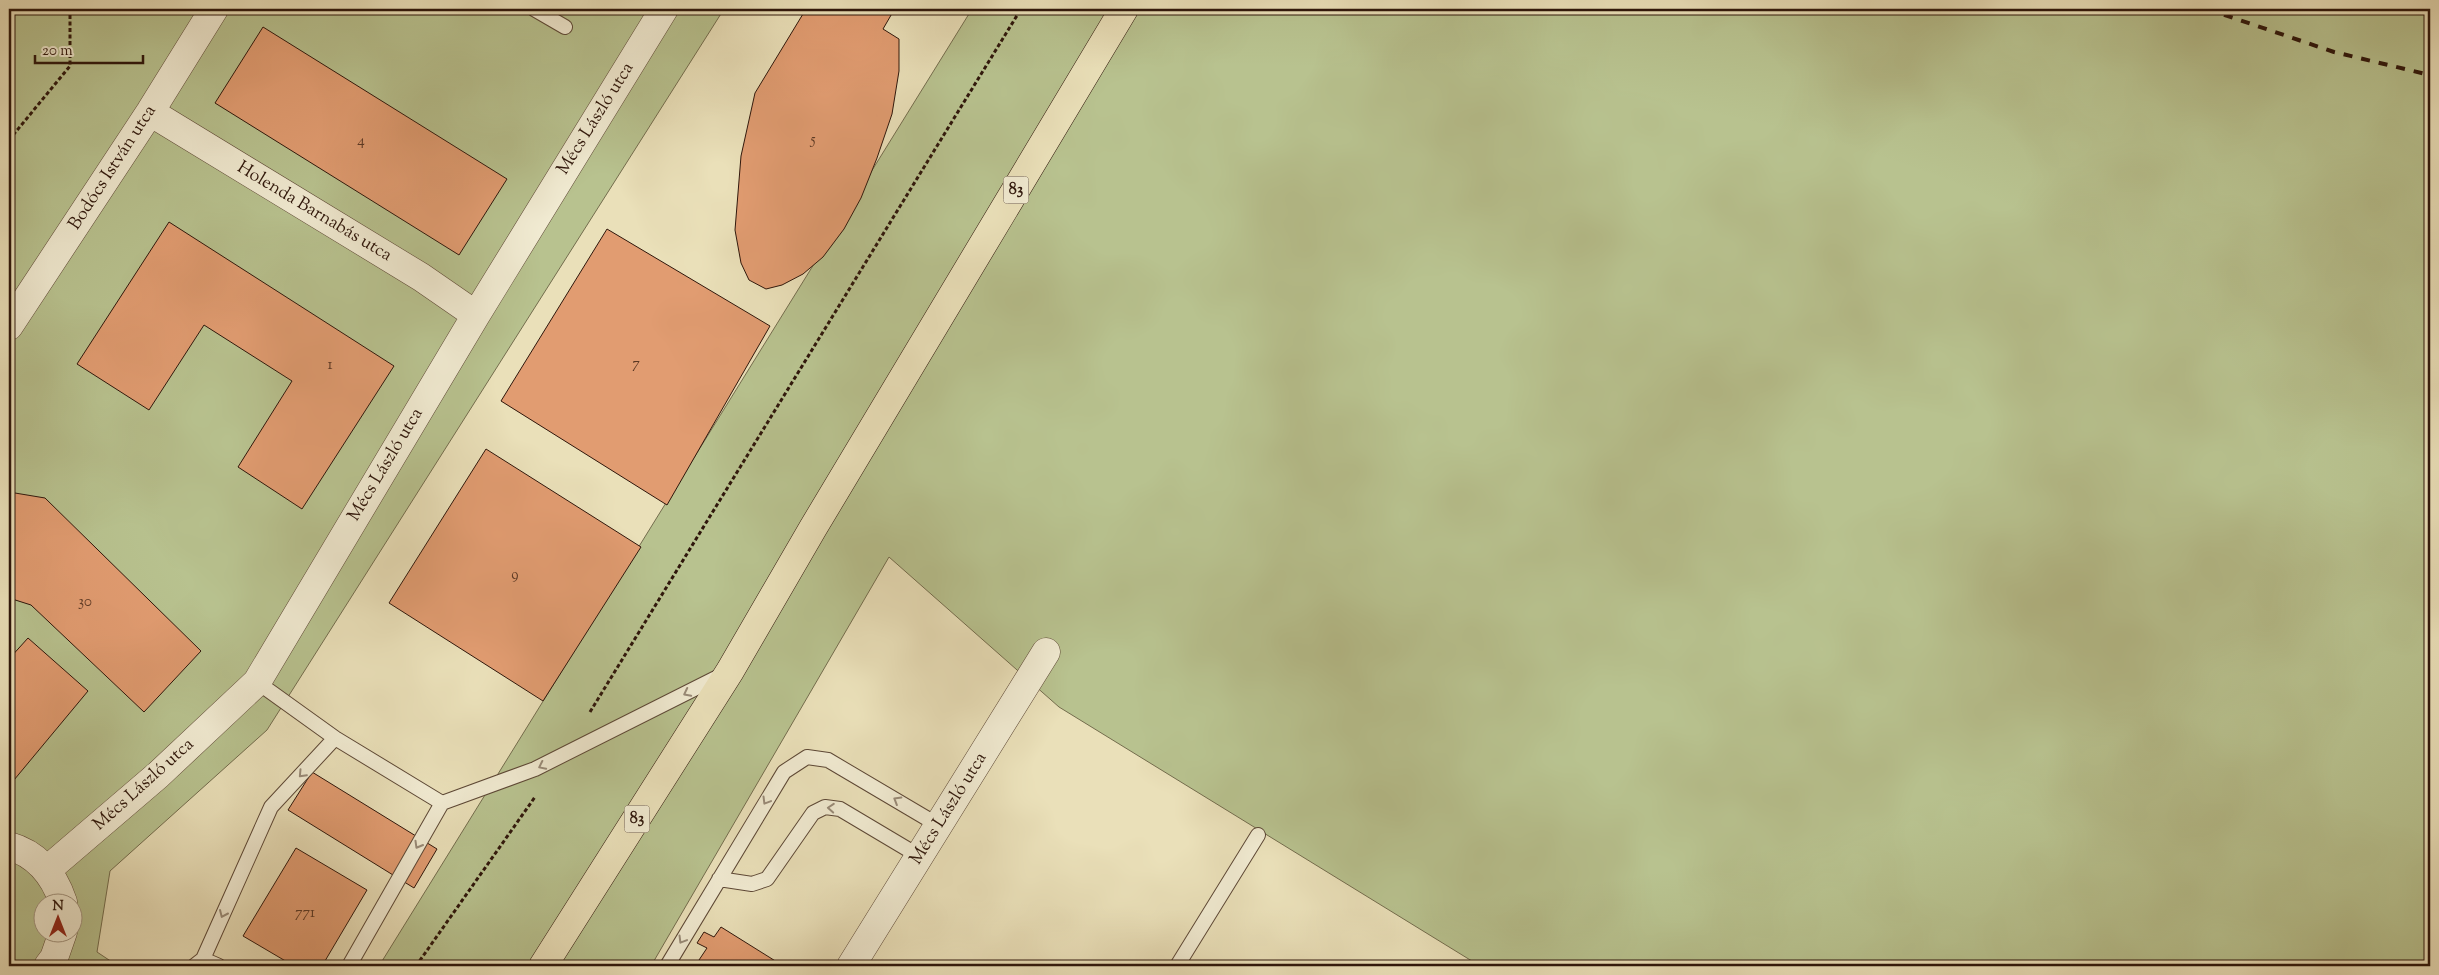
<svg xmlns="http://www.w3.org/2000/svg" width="2439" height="975" font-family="'Sorts Mill Goudy',serif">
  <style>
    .green { fill: #b8c28f; stroke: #736c4d; fill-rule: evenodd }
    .building { fill: #e19c71; stroke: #2e160b }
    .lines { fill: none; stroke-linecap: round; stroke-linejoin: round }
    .service-casing { stroke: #5d4836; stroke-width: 16 }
    .minor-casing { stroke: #5d4836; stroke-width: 29 }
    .primary-casing { stroke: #2e160b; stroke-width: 29 }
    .path { stroke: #2e160b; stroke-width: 3; stroke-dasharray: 4 2.5; stroke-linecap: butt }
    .service { stroke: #f1ebd2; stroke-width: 14 }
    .minor { stroke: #f1ebd2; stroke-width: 28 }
    .primary { stroke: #eae0b9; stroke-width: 28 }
    .rail { stroke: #2e160b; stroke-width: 4; stroke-dasharray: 9 9; stroke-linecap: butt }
    .oneway { stroke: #998b78 }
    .labels { text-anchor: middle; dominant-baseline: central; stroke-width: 5; stroke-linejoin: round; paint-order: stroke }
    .number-label { font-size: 15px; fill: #5b3824 }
    .shield { fill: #f1ebd2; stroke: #685647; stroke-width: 1 }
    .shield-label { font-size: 16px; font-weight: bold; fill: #2e160b }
    .street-label { font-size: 18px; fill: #2e160b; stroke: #f1ebd2 }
  </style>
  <rect width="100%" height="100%" fill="#eae0b9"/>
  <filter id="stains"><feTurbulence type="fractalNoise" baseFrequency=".004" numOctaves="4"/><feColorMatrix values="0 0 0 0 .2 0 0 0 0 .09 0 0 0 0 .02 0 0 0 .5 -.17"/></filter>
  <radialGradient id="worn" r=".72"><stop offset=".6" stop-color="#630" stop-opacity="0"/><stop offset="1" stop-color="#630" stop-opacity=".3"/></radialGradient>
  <path class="green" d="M9 9H724L267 730 110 871 97 952 118 966H9ZM42 902H72V932H42Z
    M972 9H2430V966H1480L1059 707 889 557 651 966H379Z"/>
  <path class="building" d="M806 9 894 10 883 29 899 39V71L892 114 877 158 861 198 844 229 823 257 803 274 782 285 766 289 749 280 741 263 735 230 741 156 755 93Z
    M263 27 507 179 459 255 215 103Z
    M169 222 394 366 302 509 238 467 292 381 204 325 149 410 77 364Z
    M607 229 770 326 667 505 501 401Z
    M486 449 641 547 543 701 389 603Z
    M9 492 45 498 201 651 144 712 31 605 9 598Z
    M28 638 88 691 9 786V659Z
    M312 772 437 849 414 888 288 810Z
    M296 848 367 890 322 966H294L243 936Z
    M721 927 777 962 775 966H695L707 948 697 943 704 932 714 937Z"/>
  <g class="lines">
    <defs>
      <path id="service" d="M534 9 565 27
        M257 682 335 738 442 803
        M719 879 752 884 767 879 813 813 825 807 840 809 919 856
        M203 959 219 966
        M194 966 203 959 271 807 335 738
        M349 966 442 803 535 769 722 675
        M667 966 784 772 807 757 828 760 938 825
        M1177 966 1258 835"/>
      <path id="minor" d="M150 112 421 277 476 315
        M9 326 150 112 214 9
        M9 846C37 854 54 875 63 902
        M47 870 158 775 257 682 476 315 664 9
        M48 966 54 958 63 932
        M851 966 1046 652"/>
      <path id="primary" d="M543 966 730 671 813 528 1124 9"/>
    </defs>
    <use href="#service" class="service-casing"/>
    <use href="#minor" class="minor-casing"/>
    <use href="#primary" class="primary-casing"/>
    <path class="path" d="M9 140 70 66V9
      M590 712 1021 9
      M416 966 535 797"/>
    <use href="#service" class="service"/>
    <use href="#minor" class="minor"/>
    <use href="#primary" class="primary"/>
    <path class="rail" d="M2207 9 2334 52 2430 75"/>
  </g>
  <defs><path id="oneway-chevron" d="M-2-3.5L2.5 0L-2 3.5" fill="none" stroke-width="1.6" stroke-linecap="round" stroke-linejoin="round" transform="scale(1.25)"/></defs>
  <g class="oneway">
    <use href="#oneway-chevron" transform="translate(687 693) rotate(153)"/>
    <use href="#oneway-chevron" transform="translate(542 766) rotate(154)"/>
    <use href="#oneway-chevron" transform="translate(302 774) rotate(133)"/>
    <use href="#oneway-chevron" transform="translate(897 800) rotate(-149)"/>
    <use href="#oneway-chevron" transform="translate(766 801) rotate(121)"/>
    <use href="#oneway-chevron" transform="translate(831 808) rotate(-176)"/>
    <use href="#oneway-chevron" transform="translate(418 845) rotate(120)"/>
    <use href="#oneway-chevron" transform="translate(223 914) rotate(114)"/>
    <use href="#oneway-chevron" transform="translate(682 940) rotate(121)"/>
  </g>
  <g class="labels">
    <g class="number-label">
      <text x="813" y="140">5</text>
      <text x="361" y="141">4</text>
      <text x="636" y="364">7</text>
      <text x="330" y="365">1</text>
      <text x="515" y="575">9</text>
      <text x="85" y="602">30</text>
      <text x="305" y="913">771</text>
    </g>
    <g class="shield">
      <rect x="1003.5" y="176.5" width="25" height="27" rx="4"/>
      <rect x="624.5" y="805.5" width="25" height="27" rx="4"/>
    </g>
    <g class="shield-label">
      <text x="1016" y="190">83</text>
      <text x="637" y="819">83</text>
    </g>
    <g class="street-label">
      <text transform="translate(596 119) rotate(-58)">Mécs László utca</text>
      <text transform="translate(113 168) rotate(-57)">Bodócs István utca</text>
      <text transform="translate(314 212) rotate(31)">Holenda Barnabás utca</text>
      <text transform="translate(386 465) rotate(-59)">Mécs László utca</text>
      <text transform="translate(144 785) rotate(-42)">Mécs László utca</text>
      <text transform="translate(949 809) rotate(-58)">Mécs László utca</text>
    </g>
  </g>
  <rect width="2439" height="975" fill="none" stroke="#eae0b9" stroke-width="30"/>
  <rect x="10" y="10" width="2419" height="955" fill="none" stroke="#2e160b" stroke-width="2.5"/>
  <rect x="15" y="15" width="2409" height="945" fill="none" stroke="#2e160b"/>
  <g transform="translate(58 918)"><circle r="24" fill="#f1ebd2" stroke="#a39682"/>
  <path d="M0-4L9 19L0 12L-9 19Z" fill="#8f2418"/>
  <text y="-8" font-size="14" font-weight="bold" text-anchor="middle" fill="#2e160b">N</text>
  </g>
  <path d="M35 55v8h108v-8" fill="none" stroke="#2e160b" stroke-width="2.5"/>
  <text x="42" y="55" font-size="15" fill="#2e160b" stroke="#f1ebd2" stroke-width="4" paint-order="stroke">20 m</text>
  <rect width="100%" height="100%" filter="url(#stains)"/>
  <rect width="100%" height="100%" fill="url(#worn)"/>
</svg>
